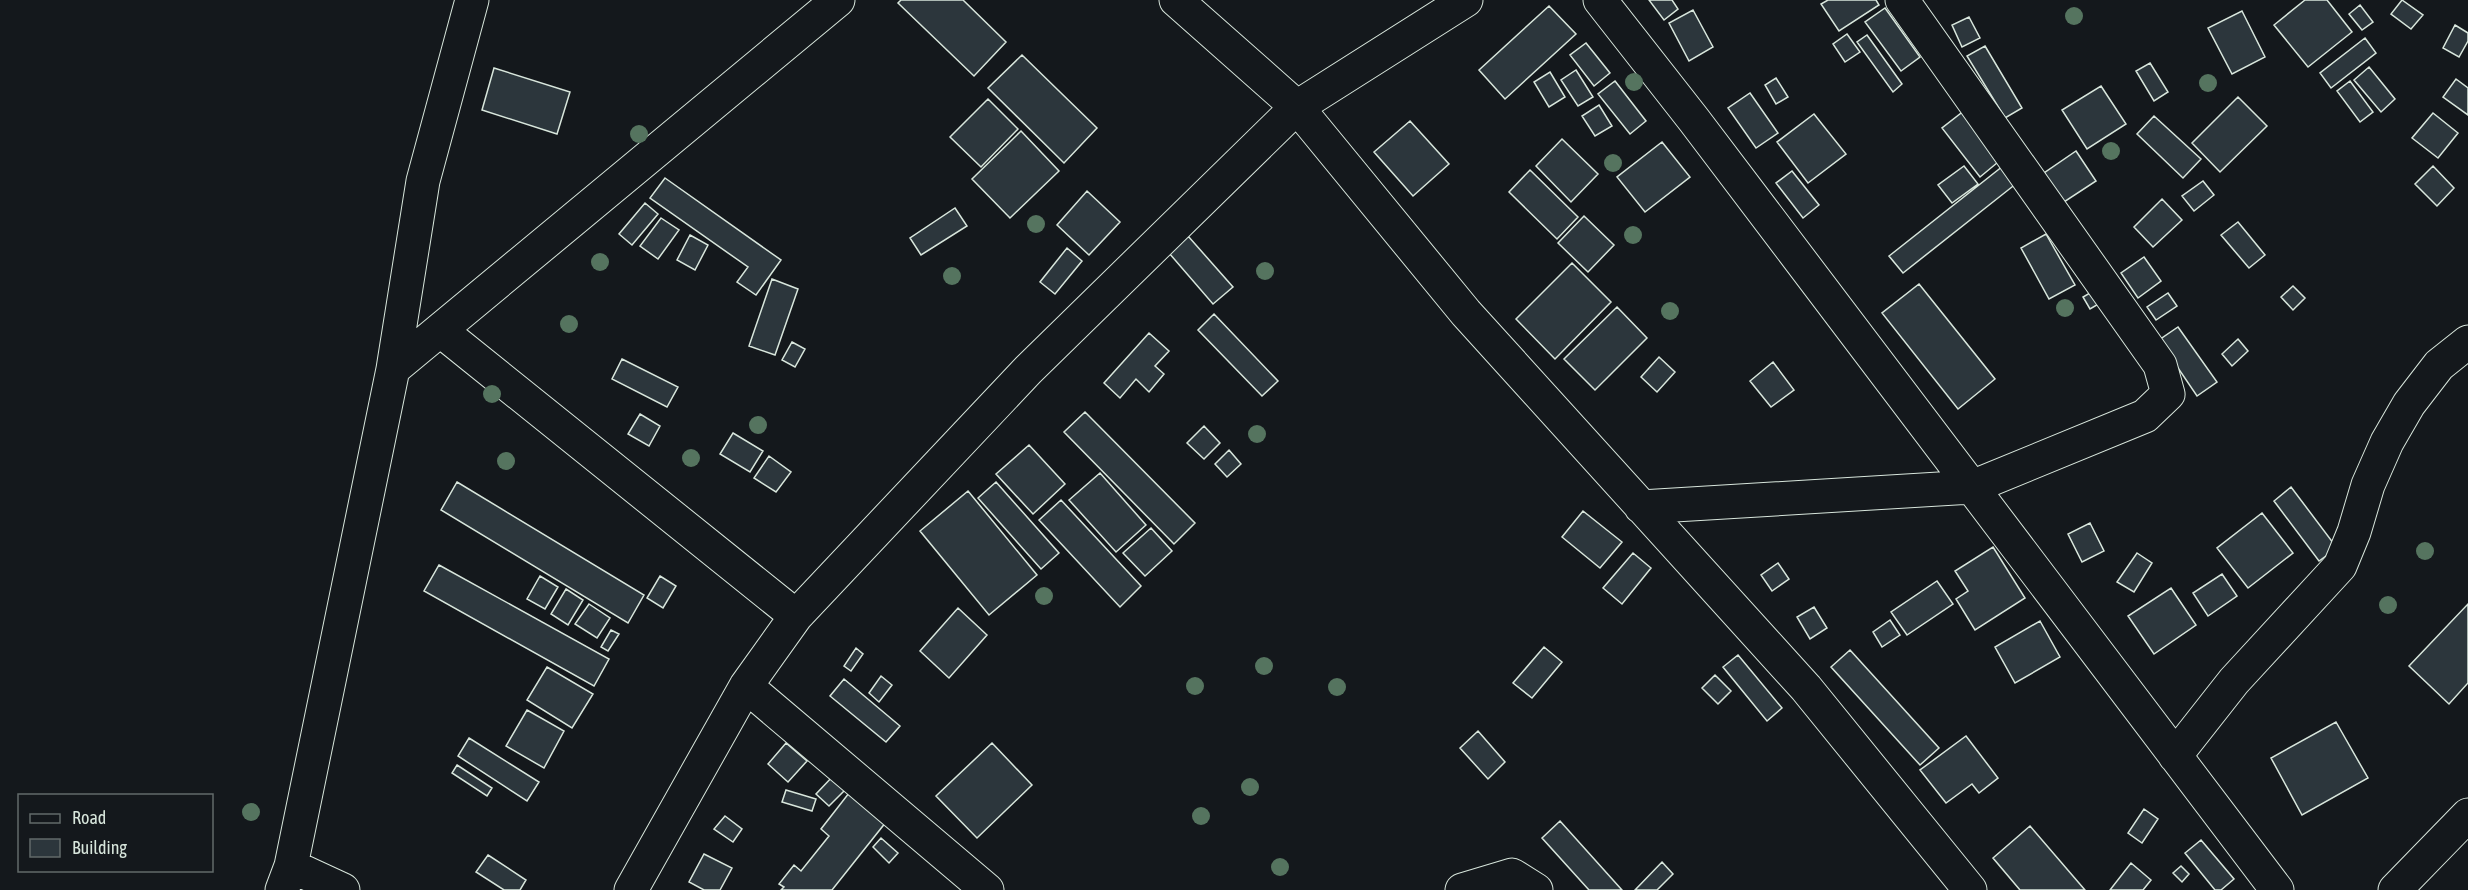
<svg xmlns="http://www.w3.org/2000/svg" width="2468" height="890" font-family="'Asap Condensed',sans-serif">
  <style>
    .building { fill: #2c363c; stroke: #d8e6dc; stroke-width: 1.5 }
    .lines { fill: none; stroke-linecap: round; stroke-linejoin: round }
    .minor-casing { stroke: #d8e6dc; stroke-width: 35 }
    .minor { stroke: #14181c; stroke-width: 33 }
    .tree { fill: #55745f }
  </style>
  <rect width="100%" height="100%" fill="#14181c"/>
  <path class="building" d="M901 0H963L1006 42 974 76 898 3Z
    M1649 0H1672L1678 9 1664 20Z
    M1828 0H1876L1879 5 1839 31 1821 4Z
    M2305 0H2327L2352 32 2308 67 2274 25Z
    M2402 0 2423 15 2411 29 2391 14Z
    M2360 5 2373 22 2362 30 2349 14Z
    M1549 6 1576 34 1505 99 1479 70Z
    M1885 8 1920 57 1901 71 1865 22Z
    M1693 10 1713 47 1689 61 1669 23Z
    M2242 11 2265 57 2232 74 2208 28Z
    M1969 17 1980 38 1962 47 1952 25Z
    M2455 25 2468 33V41L2459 57 2443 48Z
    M1847 34 1860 52 1845 62 1833 44Z
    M1867 35 1902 84 1893 92 1857 42Z
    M2365 38 2376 53 2331 88 2320 73Z
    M1586 43 1610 73 1594 86 1570 55Z
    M1985 46 2022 108 2005 118 1967 56Z
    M1022 55 1097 128 1064 163 988 88Z
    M2150 63 2168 92 2154 101 2136 71Z
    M2369 67 2395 99 2381 112 2354 80Z
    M494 68 570 92 557 134 482 110Z
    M1576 70 1593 97 1578 106 1561 80Z
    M1550 72 1565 97 1549 107 1534 82Z
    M1776 78 1788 97 1776 104 1765 85Z
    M2456 79 2468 88V115L2443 97Z
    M1615 81 1646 121 1630 134 1598 94Z
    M2350 81 2373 112 2360 122 2337 91Z
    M2101 86 2126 124 2087 149 2062 110Z
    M1750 93 1778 133 1756 148 1728 108Z
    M2238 97 2267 126 2220 172 2192 143Z
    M988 99 1018 129 981 167 950 137Z
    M1599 105 1612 126 1595 136 1582 116Z
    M1965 110 2003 158 1980 177 1942 128Z
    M2433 113 2458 133 2438 158 2412 138Z
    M1814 114 1846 154 1808 183 1777 142Z
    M2154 116 2201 159 2183 178 2137 134Z
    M1410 121 1449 164 1413 196 1374 152Z
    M1021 131 1059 171 1010 218 972 179Z
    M1562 139 1598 174 1571 202 1536 166Z
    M1662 142 1690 177 1645 212 1617 177Z
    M2076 151 2096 181 2064 202 2044 173Z
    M1964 166 1978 184 1952 203 1938 185Z
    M2003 166 2017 183 1903 273 1889 256Z
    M2433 166 2454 188 2437 206 2415 184Z
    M1530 170 1578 217 1557 239 1509 192Z
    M1792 171 1819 205 1803 218 1776 183Z
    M665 178 781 260 756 295 737 282 748 267 650 198Z
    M2203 181 2214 195 2194 211 2182 196Z
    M1087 191 1120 222 1089 255 1057 225Z
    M2162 199 2182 220 2153 247 2134 227Z
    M645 203 658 214 632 245 619 234Z
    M955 208 967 226 921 255 910 238Z
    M1584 216 1614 245 1588 272 1558 243Z
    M661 218 679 230 658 259 640 246Z
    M2238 222 2265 255 2249 268 2221 235Z
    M2046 234 2075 285 2049 299 2021 248Z
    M690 235 708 245 695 270 677 260Z
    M1188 236 1233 287 1213 304 1169 253Z
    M1067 248 1082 261 1055 294 1040 282Z
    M2144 257 2161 281 2138 298 2121 273Z
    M1572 263 1611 302 1555 359 1516 319Z
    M772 279 798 289 775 355 749 346Z
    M1919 284 1995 379 1958 409 1882 313Z
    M2293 286 2305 298 2293 310 2281 297Z
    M2095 290 2102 302 2090 309 2083 297Z
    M2168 293 2177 306 2156 320 2147 307Z
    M1617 307 1647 338 1595 390 1564 359Z
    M1214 314 1278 381 1262 396 1198 330Z
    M2178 327 2217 382 2197 396 2159 340Z
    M1149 333 1169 351 1155 366 1164 374 1149 392 1136 379 1120 398 1104 383Z
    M2238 339 2248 351 2232 366 2222 354Z
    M792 342 805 349 795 367 782 360Z
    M1659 357 1675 372 1657 392 1641 377Z
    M622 359 678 387 667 407 612 379Z
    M1773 362 1794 390 1771 407 1750 381Z
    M1085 412 1195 523 1174 544 1064 432Z
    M640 414 660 426 649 446 628 434Z
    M1204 426 1220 443 1204 459 1187 443Z
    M733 433 763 451 750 472 720 454Z
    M1029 445 1065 484 1033 514 996 474Z
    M1229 450 1241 464 1227 477 1215 464Z
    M769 456 791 472 776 492 754 478Z
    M1100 473 1146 525 1116 552 1069 500Z
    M457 482 644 595 628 623 441 510Z
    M996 482 1059 553 1041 569 978 498Z
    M2291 487 2337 548 2319 561 2274 501Z
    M968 491 1037 575 989 615 920 531Z
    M1061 500 1141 586 1120 607 1039 520Z
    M1583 511 1622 542 1600 568 1562 537Z
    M2262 513 2293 553 2248 588 2217 548Z
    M2090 523 2104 551 2082 562 2068 534Z
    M1151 528 1172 551 1145 576 1123 553Z
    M1993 547 2025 598 1975 630 1956 599 1968 591 1955 571Z
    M1633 553 1651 568 1622 604 1603 588Z
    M2137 553 2152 563 2134 592 2117 582Z
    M1778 563 1789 579 1772 591 1761 575Z
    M439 565 609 659 594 686 424 591Z
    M2222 574 2237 596 2208 616 2193 593Z
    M540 576 558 587 545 609 527 599Z
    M660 576 676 586 663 608 647 598Z
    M1937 581 1953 604 1907 635 1891 612Z
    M2171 588 2196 625 2154 654 2128 616Z
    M566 589 583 600 568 625 551 614Z
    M589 604 610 618 597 638 575 624Z
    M2468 604V683L2449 704 2409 666Z
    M1814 607 1827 628 1810 639 1797 617Z
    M958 608 987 635 949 678 920 651Z
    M1890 620 1900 635 1882 647 1873 632Z
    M2040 621 2060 657 2015 683 1995 647Z
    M611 630 619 634 608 651 601 647Z
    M1544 647 1562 662 1532 698 1513 683Z
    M856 648 863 654 851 671 844 666Z
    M1850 650 1939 748 1920 765 1831 667Z
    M1738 655 1782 708 1767 721 1723 667Z
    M547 667 593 694 572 728 527 700Z
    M1715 675 1731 691 1718 704 1702 688Z
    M881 676 892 685 879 702 869 693Z
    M844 679 900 726 886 742 830 696Z
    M527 710 564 731 544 768 506 746Z
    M2336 722 2368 778 2302 815 2271 758Z
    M1478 731 1505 762 1488 779 1460 748Z
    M1966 736 1998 778 1979 793 1972 784 1946 803 1920 770Z
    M469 738 539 782 527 801 458 756Z
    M786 743 807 761 788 782 768 764Z
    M992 743 1032 785 977 838 936 796Z
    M457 765 492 788 487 796 452 773Z
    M834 775 847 788 829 806 816 794Z
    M786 790 816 799 812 811 782 802Z
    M849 793 886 822 832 890H781L784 887 779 884 794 865 801 871 829 836 821 829Z
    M2144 809 2158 819 2142 843 2128 833Z
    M725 816 742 829 733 842 714 829Z
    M1560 821 1622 890H1589L1542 838Z
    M2030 826 2085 890H2020L1993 858Z
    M881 838 898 853 889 863 873 847Z
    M2201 840 2234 879 2221 890H2215L2185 853Z
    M704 854 732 868 720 890H704L689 882Z
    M488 855 526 880 520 890H504L476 872Z
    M1662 862 1673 874 1657 890H1635Z
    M2131 863 2151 880 2143 890H2110Z
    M2181 866 2189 874 2182 882 2173 873Z"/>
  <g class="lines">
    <defs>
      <path id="minor" d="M1176 0 1297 107 1466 313 1806 688 1970 890
        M1600 0 1694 120 2277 890
        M440 330 796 616
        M393 369 838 0
        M1641 507 1972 487 2145 416 2168 394 2160 365 1902 0
        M746 686 987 890
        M2175 756 2234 681 2340 566 2354 532 2368 485 2387 442 2409 404 2439 365 2468 342
        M291 866 343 890
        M282 890 291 866 393 369 423 181 472 0
        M631 890 746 686 796 616 1028 370 1297 107 1466 0
        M1462 890 1512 875 1536 890
        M2395 890 2468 815"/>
    </defs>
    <use href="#minor" class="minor-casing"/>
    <use href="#minor" class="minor"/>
  </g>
  <g class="tree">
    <circle cx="2074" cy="16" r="9"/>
    <circle cx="1634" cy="82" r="9"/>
    <circle cx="2208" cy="83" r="9"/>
    <circle cx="639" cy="134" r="9"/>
    <circle cx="2111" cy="151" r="9"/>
    <circle cx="1613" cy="163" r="9"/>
    <circle cx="1036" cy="224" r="9"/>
    <circle cx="1633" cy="235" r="9"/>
    <circle cx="600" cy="262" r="9"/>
    <circle cx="1265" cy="271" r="9"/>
    <circle cx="952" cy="276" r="9"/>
    <circle cx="2065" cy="308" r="9"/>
    <circle cx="1670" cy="311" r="9"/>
    <circle cx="569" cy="324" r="9"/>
    <circle cx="492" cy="394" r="9"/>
    <circle cx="758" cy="425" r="9"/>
    <circle cx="1257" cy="434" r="9"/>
    <circle cx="691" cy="458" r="9"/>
    <circle cx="506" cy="461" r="9"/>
    <circle cx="2425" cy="551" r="9"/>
    <circle cx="1044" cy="596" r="9"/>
    <circle cx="2388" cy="605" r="9"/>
    <circle cx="1264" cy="666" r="9"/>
    <circle cx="1195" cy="686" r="9"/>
    <circle cx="1337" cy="687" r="9"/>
    <circle cx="1250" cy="787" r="9"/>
    <circle cx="251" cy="812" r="9"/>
    <circle cx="1201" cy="816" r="9"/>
    <circle cx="1280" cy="867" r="9"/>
  </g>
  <rect x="18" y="794" width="195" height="78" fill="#14181c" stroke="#626a69" stroke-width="1.5"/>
  <rect x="30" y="814" width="30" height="9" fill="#14181c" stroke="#626a69" stroke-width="1.5"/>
  <text x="72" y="824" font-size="18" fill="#d8e6dc">Road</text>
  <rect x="30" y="839" width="30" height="18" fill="#2c363c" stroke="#626a69" stroke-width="1.5"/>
  <text x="72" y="854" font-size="18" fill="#d8e6dc">Building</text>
</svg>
